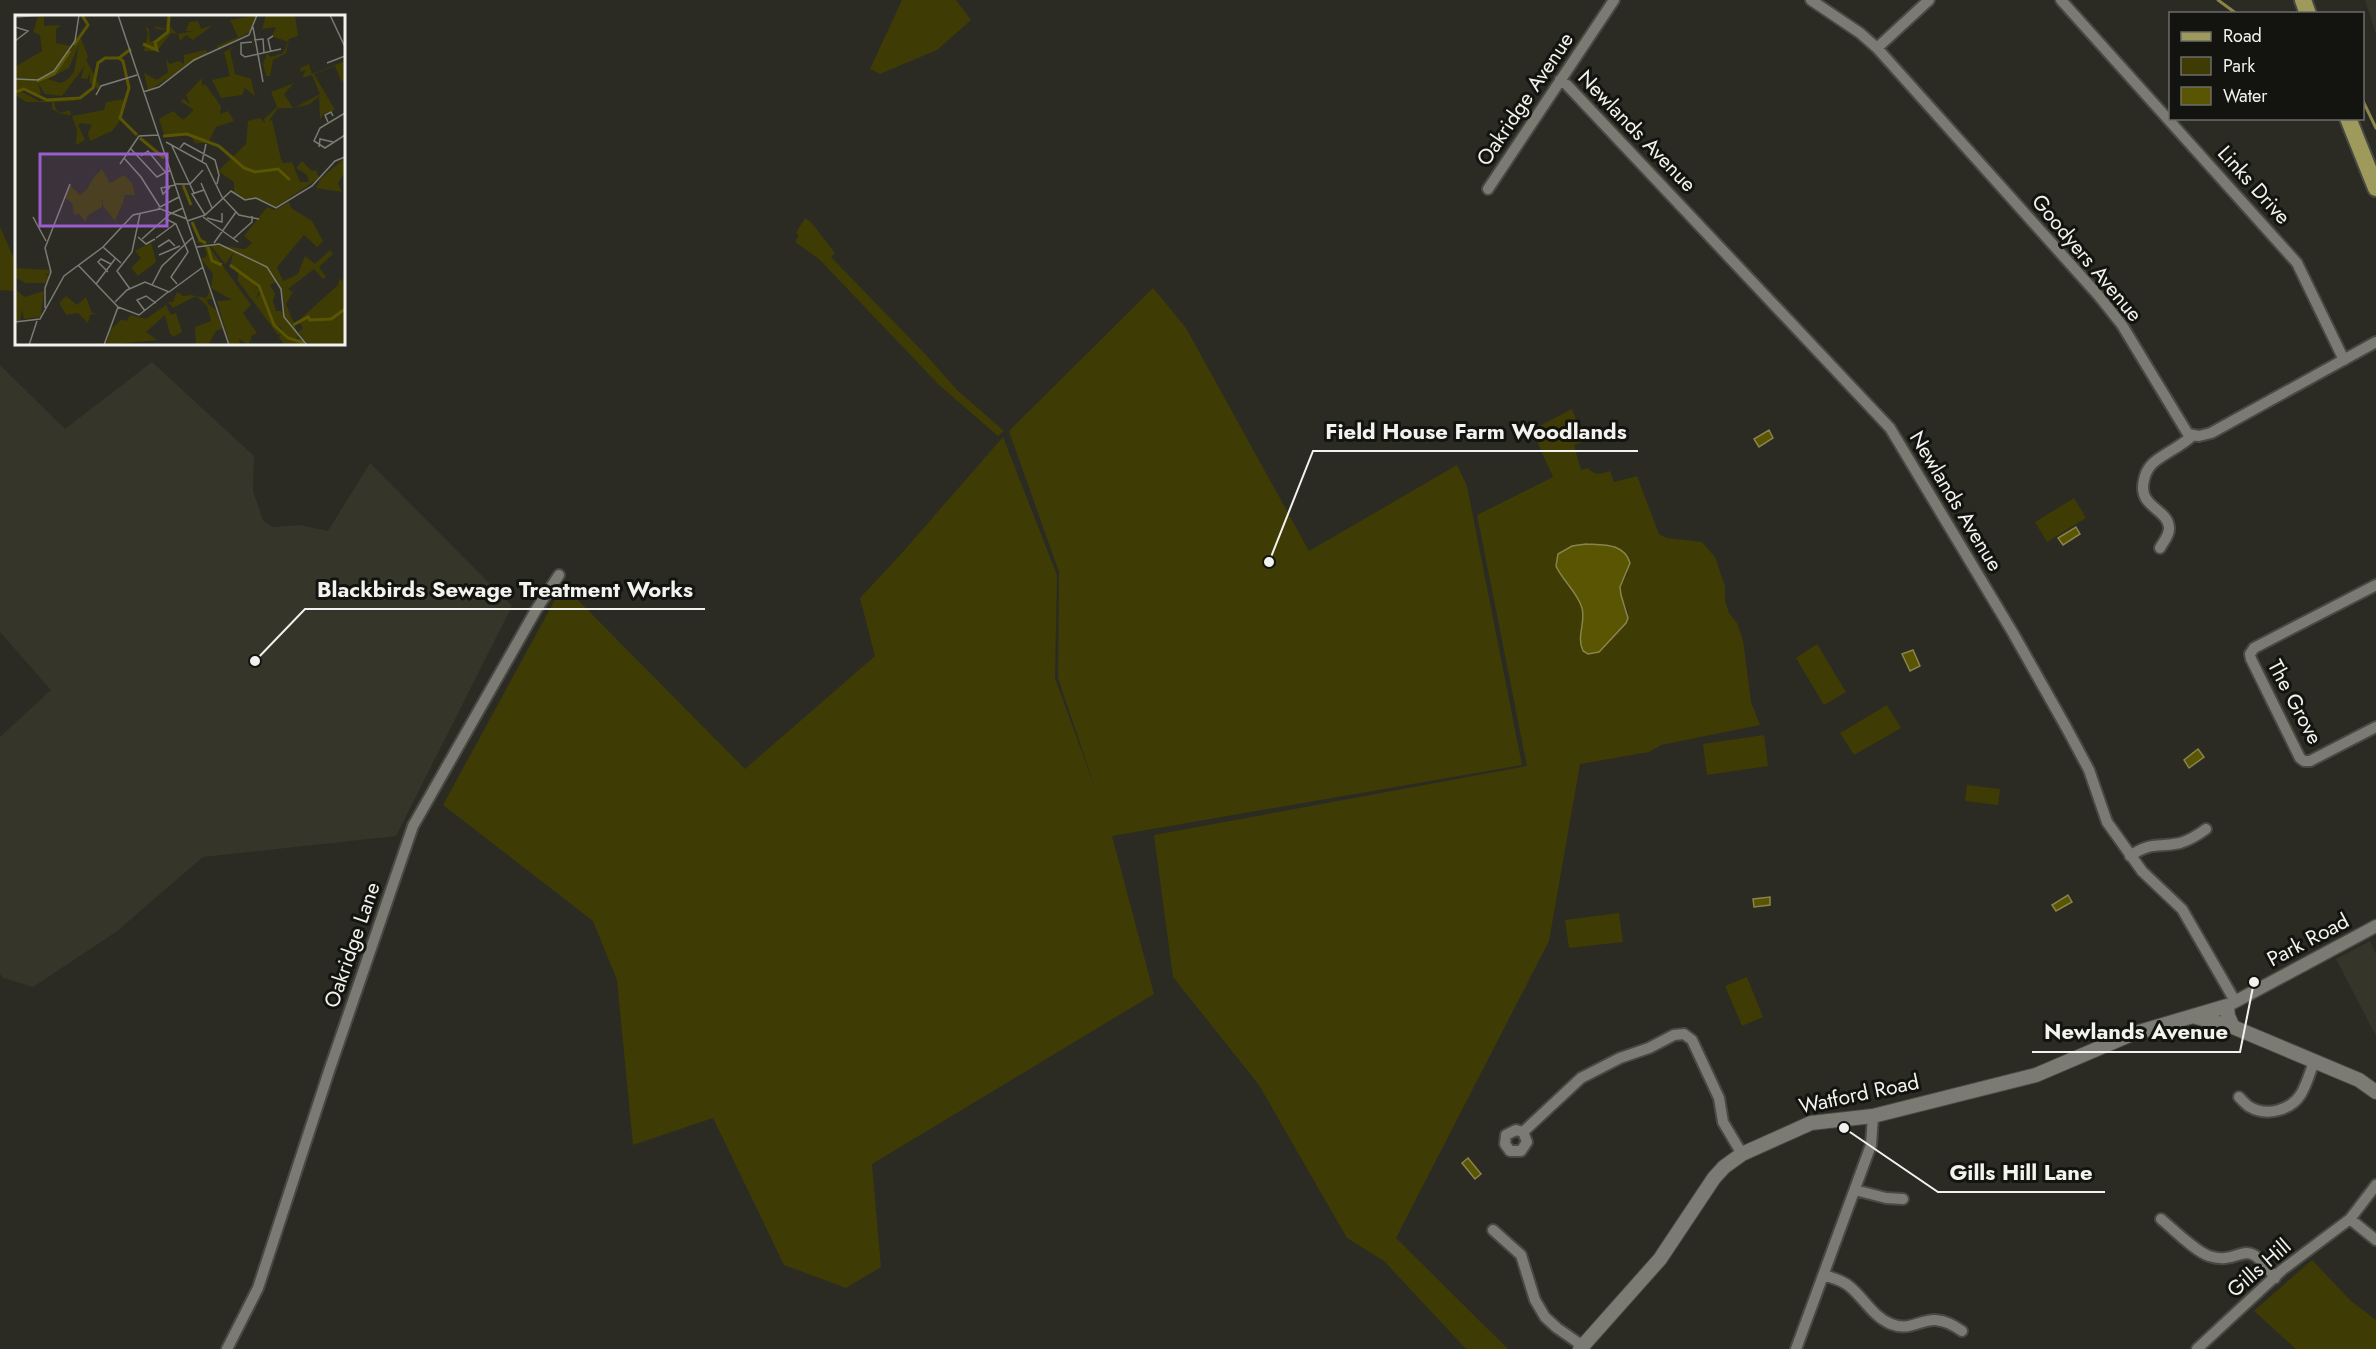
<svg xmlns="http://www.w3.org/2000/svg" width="2376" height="1349" font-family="Jost,sans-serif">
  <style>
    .built { fill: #363529 }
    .green { fill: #3e3b04; fill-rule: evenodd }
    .water { fill: #5a5503; stroke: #88844a; stroke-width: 1.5 }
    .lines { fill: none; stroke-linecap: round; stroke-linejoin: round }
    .stream { stroke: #88844a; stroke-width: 3 }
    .minor-casing { stroke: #494944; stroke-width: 14 }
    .tertiary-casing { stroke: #494944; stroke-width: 15 }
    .secondary-casing { stroke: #494944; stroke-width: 16 }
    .primary-casing { stroke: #494944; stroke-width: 20 }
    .minor { stroke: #7b7b73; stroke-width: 10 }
    .tertiary { stroke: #7b7b73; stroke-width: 12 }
    .secondary { stroke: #7b7b73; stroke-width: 14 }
    .primary { stroke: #9d9a5c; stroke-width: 16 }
    .labels { text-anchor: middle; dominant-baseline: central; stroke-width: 6; stroke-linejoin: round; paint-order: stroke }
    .street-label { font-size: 21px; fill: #f2f2ee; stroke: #131310 }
    .inset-river { fill: none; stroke: #5a5503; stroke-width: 3 }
    .inset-road { fill: none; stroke: #7b7b75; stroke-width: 1.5 }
    .view { fill: #995ecb; fill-opacity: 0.15; stroke: #995ecb; stroke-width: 3 }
    .inset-edge { fill: none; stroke: #f2f2ee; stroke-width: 3 }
    .leader { fill: none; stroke: #f2f2ee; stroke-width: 2 }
    .callout-dot { fill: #f2f2ee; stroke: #131310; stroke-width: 2 }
    .callout-label { font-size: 22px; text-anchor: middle; font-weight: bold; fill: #f2f2ee; stroke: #131310; stroke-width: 6; stroke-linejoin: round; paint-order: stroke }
  </style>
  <rect width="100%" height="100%" fill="#2b2b24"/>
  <path class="built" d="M2365 0H2376V34Z
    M152 362 254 456 253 491 263 520 272 527 300 525 328 531 370 463 512 606 396 836 203 857 116 932 33 987 3 978 0 974V737L51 690 0 632V365L65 429Z
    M2370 941 2376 954V1036L2336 959Z"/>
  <path class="green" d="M902 0H956L971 20 937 50 880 74 870 69Z
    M805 218 811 222 835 253 831 257 927 356 957 390 1004 431 998 436 939 385 819 259 795 242 799 235 796 233Z
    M0 227 16 263V291L0 290Z
    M1153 288 1186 328 1309 551 1457 465 1467 486 1522 765 1112 836 1154 994 872 1164 881 1267 846 1288 784 1265 713 1118 633 1145 617 980 593 921 443 805 563 585 745 769 875 656 860 598 901 554 1003 437 1057 575 1055 678 1096 791 1058 678 1059 572 1009 431Z
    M1572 409 1581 433 1585 431 1588 440 1574 445 1581 470 1588 468C1596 476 1600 474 1610 471L1614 482 1637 476 1659 534 1667 538 1702 542 1715 557 1725 586V600L1729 613 1737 623 1743 640 1751 702 1760 725 1661 745 1649 752 1580 764 1549 941 1396 1238 1508 1349H1466L1384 1261 1347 1238 1259 1085 1173 977 1154 835 1527 766 1477 515 1553 477 1532 430ZM1586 544 1628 573 1620 587 1621 595 1628 611 1626 623 1599 652 1594 654 1583 651C1576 636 1586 623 1582 608 1578 593 1562 580 1556 566L1565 549Z
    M2074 498 2086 518 2047 542 2035 522Z
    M1817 644 1846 692 1824 705 1796 658Z
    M1887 705 1901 728 1854 755 1840 733Z
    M1764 735 1768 766 1707 775 1703 744Z
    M1967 785 2000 789 1998 805 1965 801Z
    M1619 913 1623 942 1569 948 1565 920Z
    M1747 977 1763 1017 1742 1026 1725 986Z
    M2312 1260 2351 1301 2376 1320V1349H2296L2254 1311Z"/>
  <path class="water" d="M1769 430 1773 438 1759 447 1754 439Z
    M2076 527 2080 534 2063 545 2058 538Z
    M1586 544C1604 545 1624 543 1630 563L1620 587 1621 595 1628 618 1626 623 1599 652 1588 654 1583 651C1576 636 1586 623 1582 608 1578 593 1562 580 1556 566L1558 554 1572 546Z
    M1913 650 1920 666 1910 671 1902 654Z
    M2198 749 2204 757 2189 768 2184 760Z
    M2068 895 2072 902 2056 911 2052 905Z
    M1770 897V905L1754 907 1753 899Z
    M1468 1158 1481 1174 1475 1179 1462 1163Z"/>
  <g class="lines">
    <path class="stream" d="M2218 0 2237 14
      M2362 99 2376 128"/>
    <defs>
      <path id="minor" d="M1811 0 1860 33 1877 48 2098 295 2122 325 2188 434 2199 436 2211 433 2376 342
        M2061 0 2297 263 2344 360
        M1877 48 1929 0
        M1560 80 1567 85 1890 428 2013 633 2066 727 2089 770 2107 822 2142 871 2182 909 2235 1001
        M1488 189 1614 0
        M2160 548C2163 542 2170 535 2169 527 2167 508 2137 507 2144 480 2145 474 2149 467 2153 463 2165 453 2180 447 2192 436
        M2376 585 2254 648 2250 654 2251 659 2300 758 2304 761H2310L2376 727
        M2130 856C2152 841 2158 848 2180 843 2190 840 2198 835 2206 829
        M2239 1097C2242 1100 2246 1105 2250 1107 2267 1117 2291 1110 2301 1094 2307 1084 2310 1072 2314 1062
        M1523 1132 1516 1130 1506 1135 1505 1144 1510 1151H1521L1527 1142 1523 1132 1581 1078 1620 1058 1649 1048 1674 1035 1684 1034 1692 1040 1719 1098 1723 1122 1742 1154
        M1855 1190 1886 1198 1903 1199
        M2161 1219C2173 1229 2195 1251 2209 1256 2243 1267 2243 1231 2275 1278
        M2350 1219 2376 1240
        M1493 1230 1521 1255 1535 1300 1545 1317 1557 1328 1583 1346
        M1824 1275C1832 1278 1842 1280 1849 1286 1864 1298 1873 1317 1891 1324 1918 1335 1926 1305 1962 1331
        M227 1349 258 1288 329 1071 413 826 536 610 559 575
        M1796 1349 1871 1145 1873 1116
        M2197 1349 2282 1270 2350 1219 2376 1185"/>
      <path id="tertiary" d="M2227 1006 2376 926"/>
      <path id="secondary" d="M2196 1017 2233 1027 2359 1080 2376 1092
        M1580 1349 1660 1259 1714 1178 1724 1167 1742 1154 1811 1123 1873 1116 2036 1075 2132 1034 2227 1006 2228 1016 2233 1027"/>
      <path id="primary" d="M2303 0 2308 14
        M2348 118 2376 188"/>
    </defs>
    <use href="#minor" class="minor-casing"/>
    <use href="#tertiary" class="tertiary-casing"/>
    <use href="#secondary" class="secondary-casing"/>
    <use href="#primary" class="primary-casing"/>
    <use href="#minor" class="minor"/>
    <use href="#tertiary" class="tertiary"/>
    <use href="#secondary" class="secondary"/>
    <use href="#primary" class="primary"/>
  </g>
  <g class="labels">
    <g class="street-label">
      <text transform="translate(1525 99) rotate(-56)">Oakridge Avenue</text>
      <text transform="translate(1637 131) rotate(46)">Newlands Avenue</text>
      <text transform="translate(2254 185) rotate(48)">Links Drive</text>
      <text transform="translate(2087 258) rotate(50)">Goodyers Avenue</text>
      <text transform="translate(1956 501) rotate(59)">Newlands Avenue</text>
      <text transform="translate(2295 702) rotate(62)">The Grove</text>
      <text transform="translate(2308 940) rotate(-28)">Park Road</text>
      <text transform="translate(352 945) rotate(-71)">Oakridge Lane</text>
      <text transform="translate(1859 1094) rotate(-12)">Watford Road</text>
      <text transform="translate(2259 1268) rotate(-41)">Gills Hill</text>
    </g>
  </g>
  <g transform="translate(15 15)">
    <rect width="330" height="330" fill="#2b2b24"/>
    <path d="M154 0 151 7 162 19 156 18 142 36H129L133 18 130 12 134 14 135 27 147 23 152 15 142 14 139 11 151 14V5ZM242 0 236 16 203 35 202 31 223 22 215 5ZM251 0H280L283 21 274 24 271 38 258 45 255 61H251L248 49 252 38 256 42 268 38 273 27 257 21 261 12 247 14ZM23 1H29V11L46 10 41 14V28L56 31 61 22 66 24 73 41 71 45 85 71 82 74 75 67V58L72 64 66 63 69 52 47 81 30 79 23 68 26 79 19 81 9 74 5 76 24 86 57 83 61 86 39 87 41 95 46 98 55 95 56 100 46 99 37 94V87H11L0 80 4 77H0V52L27 36 25 20 18 17ZM64 29 59 57 52 65 46 68 33 64 54 53ZM183 6 186 14 198 10 178 25 171 20 165 26 163 19 179 16H171L174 7ZM221 31 215 35 220 59 236 64 240 81 230 73 227 80 206 83 197 65 215 61 209 37ZM191 35 193 38 133 76 129 58 142 65 153 57 151 44 155 49 164 46 169 49V40ZM330 46V65L326 66 320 51 299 59 320 95 308 99 305 105 304 81 295 89 279 93 305 79 297 60 287 63 291 55 286 57 285 53 294 49 297 59ZM187 63V71L190 69 206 91 205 99 213 96 219 106 201 112 193 128H180L175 119H149L144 104 158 96 168 105 179 95 165 86 169 84 175 89 171 80ZM279 68 269 79 278 93H263L254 106 257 105 266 144 268 148 277 147 285 167H294L292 160 281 153 287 146 297 156 301 155 304 163 261 192 243 183 232 185 219 177V167L203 156 231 129 233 106 245 103 250 108 249 104 262 92 256 77ZM110 84 104 107 97 116 75 126 73 118 77 110 66 108 63 110 70 125 61 130 62 115 57 101 89 95 91 87ZM330 143V157L323 168 327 177 301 173 306 163ZM68 150 79 162 87 154 95 168 109 160 117 168 120 180H110L108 187 112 189 108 188 100 205 107 215 88 191 87 183V192L72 201 71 207 64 199 59 200 57 188 49 182 55 170 65 180 72 174 79 162ZM274 187 276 193 297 206 308 226 302 232 289 220 262 252 268 266 283 259 290 241 300 249 315 235 318 239 304 252 311 262 308 264 299 254 273 274 278 277 271 289 284 321 280 324 286 323 292 330H269L264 322 266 318 263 320 223 266V256L216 249 218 238 210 249 194 228 180 205 195 229 230 234 237 228 229 221 252 192 260 195ZM234 262 247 275 260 310 267 313 265 317 258 310 245 278 241 284 244 275ZM261 267 268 281 270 301 266 296H261L258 286 260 279 255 270ZM181 226H190L236 290 228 298 242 318 236 321 237 330 235 324 234 330 224 324 225 330H215L202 286 217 285 196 273 198 259 186 244 192 241 189 230ZM136 227 141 247 123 261 116 253 126 243 120 236ZM0 253 35 255V259H30L34 262 30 268H11L1 263ZM326 263 330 266V330L292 328 283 317 288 313 283 306 323 270 324 264 328 266ZM0 274 10 282 29 276 26 302 9 304 7 295 5 306 0 307ZM195 275 197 284H192L193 289 201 295 208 313 201 316 193 330H181L180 312 196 306 192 291 181 281 158 293 153 287H158L162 277 168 281 176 280 191 283ZM51 281 62 290 71 282 77 298H84L75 300 73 308 63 298 51 300 44 288ZM151 290 156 300 161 298 167 317 158 322 155 318 150 300 131 317 142 325 91 330 96 314 107 304 112 306 115 300 131 304Z" fill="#3e3b04" fill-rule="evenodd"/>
    <path class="inset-river" d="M128 29 142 35 140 27 153 17 154 0M59 30 73 10 67 0M104 43 108 46 114 73 105 103 122 120M22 66 39 59 55 36M0 77 9 74 32 85 65 83 78 73 83 48 90 43H104L116 34M148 121 172 119 204 131 229 153 240 157 263 154 275 165M125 123 149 143M168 170 176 190M177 207 185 225 191 228M193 232 197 246 207 250M215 250 244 271 259 310 273 323 289 328M278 310 293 302 295 305 316 304 330 294"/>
    <path class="inset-road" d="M103 0 214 330M315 0 330 32M0 2 30 0M0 12 13 16 0 26M238 12 248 67M239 25 248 24 249 38M237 27 226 28V39L230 42 266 34M256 37 253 24 258 21M312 48 330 41M0 64 23 65 39 56 60 26 64 0M128 77 144 72 179 45 234 20 242 0M81 80 86 71 122 60M330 98 305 113 299 126 310 133 330 120M313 107 310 100 316 97 318 101M151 127 191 149 208 184M156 129 179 178M304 132 305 124 318 127M115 133 142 162 155 155M165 133 169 128 200 145 204 160 202 169M126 141 133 136 151 158M109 143 126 162 145 192M187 147 191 129M105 149 124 121 143 120M186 168 197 193M160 169H175L188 155M155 172 148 179 146 173 160 170M189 175 177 179 190 200M208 183 224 200 244 204M241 183 261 193 297 171 320 146 330 142M145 192 164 182M143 193 172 204M18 202 31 226M188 202 223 227M192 203 207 207V198M151 204 161 209 173 237 156 262 162 269M172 206 190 200 216 176 230 185 241 183M123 222 131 229 140 224M141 223 160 209M127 224 155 199 168 193M218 224 237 207V201M199 228 221 197M88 232 106 248M143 232 154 225 160 231M182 232 204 229 252 252 266 274 269 302 292 330M144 240 165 231M63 250 103 292M93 257 83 247 86 244 96 249M81 269 100 244M137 270 147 251 178 222M115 274 102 256 117 237 125 199M100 287 112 275 130 267 154 277 188 252M103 292 124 300 153 277M30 293V273L36 257 30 233 55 169M130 296 122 285 131 281 141 288M0 307 25 304 49 261 88 232 118 200 145 194M14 330 22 306M89 330 103 292"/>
    <path class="view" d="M25 139H152V211H25Z"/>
    <rect width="330" height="330" class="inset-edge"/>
  </g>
  <path class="leader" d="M1269 562L1313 451H1638M255 661L305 609H705M2254 982L2240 1052H2032M1844 1128L1938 1192H2105"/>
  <g class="callout-dot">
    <circle cx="1269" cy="562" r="6"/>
    <circle cx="255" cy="661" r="6"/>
    <circle cx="2254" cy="982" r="6"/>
    <circle cx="1844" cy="1128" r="6"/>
  </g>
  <g class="callout-label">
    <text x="1476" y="439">Field House Farm Woodlands</text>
    <text x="505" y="597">Blackbirds Sewage Treatment Works</text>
    <text x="2136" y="1039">Newlands Avenue</text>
    <text x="2021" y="1180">Gills Hill Lane</text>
  </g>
  <rect x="2169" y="12" width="195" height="108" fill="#131310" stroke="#6c6c69" stroke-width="1.5"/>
  <rect x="2181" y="32" width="30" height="9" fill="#9d9a5c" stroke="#6c6c69" stroke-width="1.5"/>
  <text x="2223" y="42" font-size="18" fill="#f2f2ee">Road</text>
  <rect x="2181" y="57" width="30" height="18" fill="#3e3b04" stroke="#6c6c69" stroke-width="1.5"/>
  <text x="2223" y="72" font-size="18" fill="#f2f2ee">Park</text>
  <rect x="2181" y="87" width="30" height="18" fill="#5a5503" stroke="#6c6c69" stroke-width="1.5"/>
  <text x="2223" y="102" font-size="18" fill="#f2f2ee">Water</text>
</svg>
